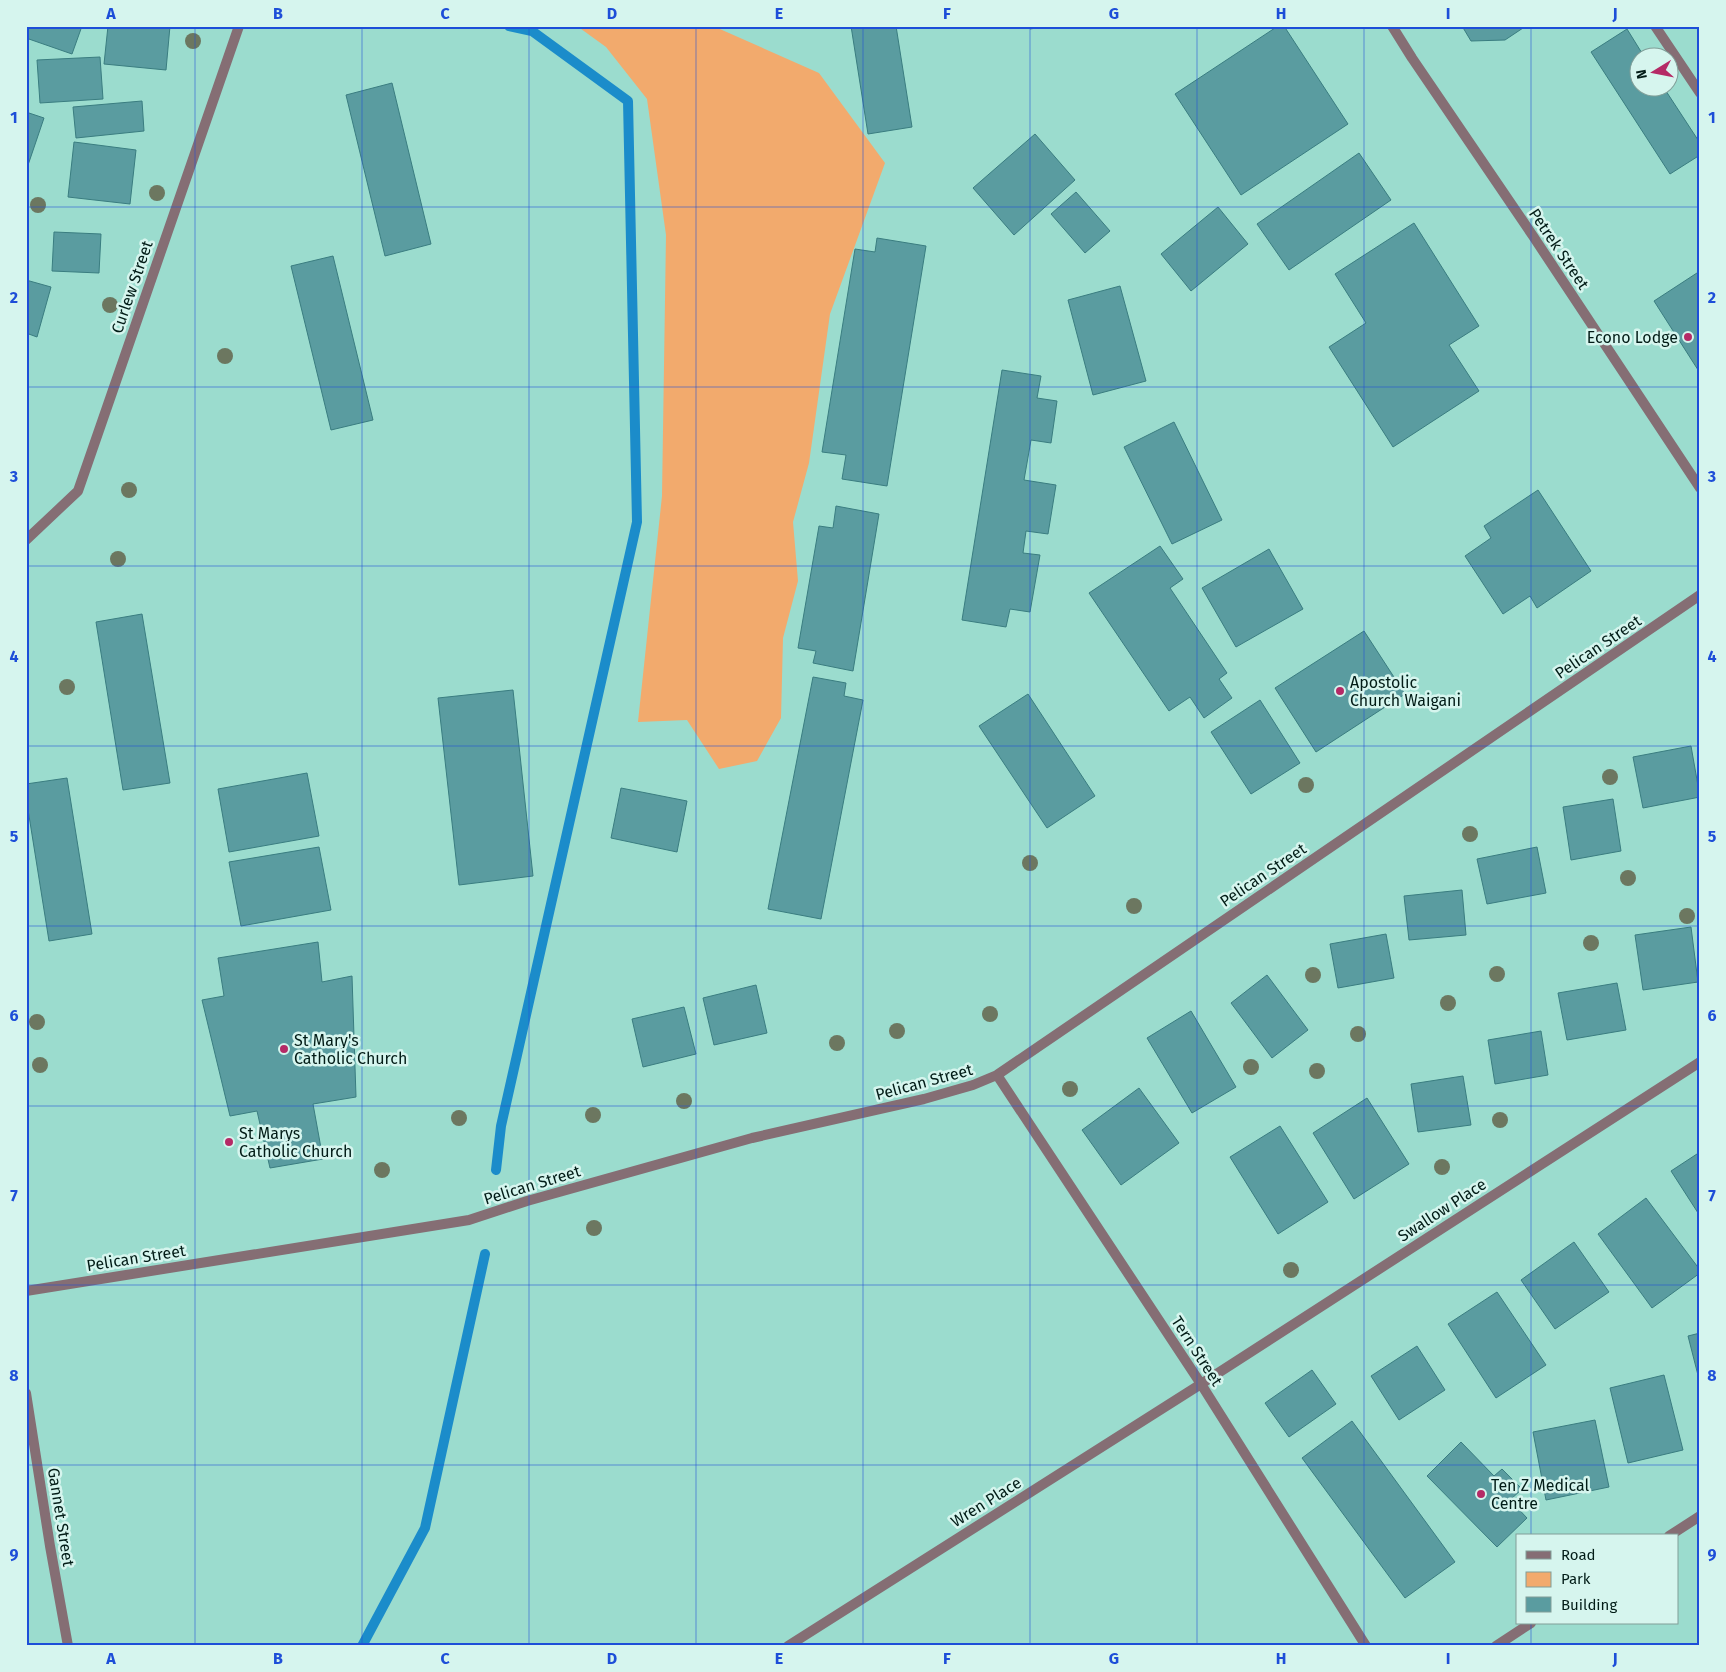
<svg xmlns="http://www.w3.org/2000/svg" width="1726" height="1672" font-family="'Fira Sans',sans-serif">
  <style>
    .green { fill: #f2aa6d }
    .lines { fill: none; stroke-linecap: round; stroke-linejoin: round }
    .stream { stroke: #1b8cca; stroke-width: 10 }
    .building { fill: #5a9ca0; stroke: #3a7d80 }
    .minor { stroke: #856e74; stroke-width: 10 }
    .tree { fill: #6c7760 }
    .grid { fill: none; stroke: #1d4ed8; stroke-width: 1; stroke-opacity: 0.55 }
    .poi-dot { fill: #b52a66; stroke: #d6f5ee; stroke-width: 2 }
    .labels { text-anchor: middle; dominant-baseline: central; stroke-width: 5; stroke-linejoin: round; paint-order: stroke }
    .street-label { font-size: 16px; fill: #021c17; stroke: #d6f5ee }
    .poi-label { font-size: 16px; fill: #021c17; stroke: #d6f5ee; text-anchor: start }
    .neatline { fill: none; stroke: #1d4ed8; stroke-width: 2 }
    .grid-label { font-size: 16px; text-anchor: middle; font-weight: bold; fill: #1d4ed8 }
  </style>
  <rect width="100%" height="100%" fill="#9bdcce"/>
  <path class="green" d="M577 26H713L819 73 885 163 830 314 809 463 793 522 798 581 783 638 781 718 757 761 719 769 687 720 638 722 662 496 666 235 647 99 606 47Z"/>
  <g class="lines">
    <path class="stream" d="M496 1170 501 1126 637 522 628 101 532 31 509 26
      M362 1646 425 1528 485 1254"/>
  </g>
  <path class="building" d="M26 26H82L72 54 26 38Z
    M108 26H170L166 70 104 64Z
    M851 26H896L912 127 868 134Z
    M1029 26H1049L1030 29Z
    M1278 26H1284L1348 124 1241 195 1175 94Z
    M1462 26H1526L1505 40 1471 41Z
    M1627 29 1645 58H1638V88H1664L1700 143V155L1670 174 1591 52Z
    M100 57 103 99 40 103 37 60Z
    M392 83 431 244 385 256 346 95Z
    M142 101 144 131 76 138 73 107Z
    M26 112 44 118 26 171Z
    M1035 134 1075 180 1014 235 973 188Z
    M74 142 136 150 130 204 68 197Z
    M1359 153 1391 200 1289 270 1257 224Z
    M1076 192 1110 231 1085 253 1051 214Z
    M1218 207 1248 244 1191 291 1161 254Z
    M1414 223 1479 326 1449 345 1479 391 1393 447 1329 347 1366 323 1335 274Z
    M54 232 101 234 99 273 52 271Z
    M877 238 926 246 887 486 842 479 846 455 822 452 855 249 875 252Z
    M333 256 373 420 331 430 291 266Z
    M1700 271V373L1654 301Z
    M26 280 51 287 37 337 26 333Z
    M1120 286 1146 381 1093 395 1068 300Z
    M1002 370 1041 376 1037 398 1057 401 1051 443 1031 440 1024 480 1056 485 1048 534 1026 531 1023 553 1040 555 1030 612 1010 609 1006 627 962 620Z
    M1174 422 1222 520 1172 544 1124 447Z
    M1538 490 1591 571 1537 608 1530 596 1503 614 1465 556 1491 538 1484 526Z
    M836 506 879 514 853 671 813 663 816 651 798 648 819 526 833 528Z
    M1160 546 1183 579 1170 588 1227 673 1219 679 1232 698 1204 718 1190 697 1169 711 1089 593Z
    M1269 549 1303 609 1236 647 1202 588Z
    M142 614 170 783 123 790 96 622Z
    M1364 631 1405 694 1316 752 1275 688Z
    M813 677 846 683 844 696 863 700 821 919 768 909Z
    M513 690 533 876 459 885 438 698Z
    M1028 694 1095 796 1047 828 979 726Z
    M1260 700 1300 763 1251 794 1211 732Z
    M1691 746 1700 797 1643 808 1633 757Z
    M307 773 319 836 229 852 218 789Z
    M67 778 92 934 49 941 26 797V784Z
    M621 788 687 801 677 852 611 838Z
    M1613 799 1621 851 1571 860 1563 807Z
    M319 847 331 910 241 926 229 862Z
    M1537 847 1546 893 1487 904 1477 859Z
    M1462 890 1466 935 1409 940 1404 896Z
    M1691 927 1698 982 1643 990 1635 935Z
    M1386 934 1394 978 1338 988 1330 944Z
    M318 942 322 982 352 976 356 1097 313 1104 323 1159 270 1168 257 1111 230 1116 202 1000 224 996 218 958Z
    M1267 975 1308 1030 1272 1058 1231 1003Z
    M1617 983 1626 1030 1567 1040 1558 993Z
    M756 985 767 1033 714 1045 703 998Z
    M684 1007 696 1054 643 1067 632 1019Z
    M1191 1011 1236 1087 1192 1113 1147 1038Z
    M1541 1031 1548 1075 1495 1084 1488 1040Z
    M1463 1076 1471 1125 1418 1132 1411 1084Z
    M1139 1088 1179 1143 1121 1185 1082 1130Z
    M1367 1098 1409 1164 1354 1199 1313 1133Z
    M1280 1126 1328 1202 1278 1234 1230 1157Z
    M1700 1152V1216L1671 1171Z
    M1646 1198 1700 1270V1273L1652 1308 1598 1234Z
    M1574 1242 1609 1292 1555 1329 1521 1280Z
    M1497 1292 1546 1365 1496 1398 1448 1324Z
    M1700 1333V1383L1688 1336Z
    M1417 1346 1445 1390 1399 1420 1371 1376Z
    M1312 1370 1336 1404 1289 1437 1265 1403Z
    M1664 1375 1683 1450 1628 1463 1610 1388Z
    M1595 1420 1609 1487 1546 1500 1533 1432Z
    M1352 1421 1455 1562 1405 1598 1302 1458Z
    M1461 1442 1494 1476 1502 1469 1522 1489 1510 1500 1527 1518 1497 1547 1427 1476Z"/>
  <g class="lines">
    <path class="minor" d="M1392 26 1412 58 1533 236 1700 488
      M1655 26 1700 93
      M26 540 78 491 239 26
      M997 1075 1201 1384 1366 1646
      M26 1291 469 1220 527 1201 752 1138 924 1099 973 1085 997 1075 1700 595
      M26 1393 50 1546 68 1646
      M1669 1536 1700 1516
      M788 1646 1201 1384 1700 1062
      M1496 1646 1531 1623"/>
  </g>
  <g class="tree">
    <circle cx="193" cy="41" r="8"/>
    <circle cx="157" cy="193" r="8"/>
    <circle cx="38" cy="205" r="8"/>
    <circle cx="110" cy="305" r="8"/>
    <circle cx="225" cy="356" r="8"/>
    <circle cx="129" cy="490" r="8"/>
    <circle cx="118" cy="559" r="8"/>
    <circle cx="67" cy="687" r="8"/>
    <circle cx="1610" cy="777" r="8"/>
    <circle cx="1306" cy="785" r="8"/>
    <circle cx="1470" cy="834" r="8"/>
    <circle cx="1030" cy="863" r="8"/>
    <circle cx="1628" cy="878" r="8"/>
    <circle cx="1134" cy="906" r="8"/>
    <circle cx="1687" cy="916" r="8"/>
    <circle cx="1591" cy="943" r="8"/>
    <circle cx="1497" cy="974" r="8"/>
    <circle cx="1313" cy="975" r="8"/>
    <circle cx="1448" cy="1003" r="8"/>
    <circle cx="990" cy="1014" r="8"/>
    <circle cx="37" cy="1022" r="8"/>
    <circle cx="897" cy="1031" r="8"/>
    <circle cx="1358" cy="1034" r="8"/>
    <circle cx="837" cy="1043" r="8"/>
    <circle cx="40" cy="1065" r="8"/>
    <circle cx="1251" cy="1067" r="8"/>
    <circle cx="1317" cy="1071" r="8"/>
    <circle cx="1070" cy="1089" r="8"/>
    <circle cx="684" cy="1101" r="8"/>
    <circle cx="593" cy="1115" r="8"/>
    <circle cx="459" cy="1118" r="8"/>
    <circle cx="1500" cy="1120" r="8"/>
    <circle cx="1442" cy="1167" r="8"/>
    <circle cx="382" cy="1170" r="8"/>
    <circle cx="594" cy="1228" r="8"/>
    <circle cx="1291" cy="1270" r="8"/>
  </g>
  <path class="grid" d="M195 26V1646M362 26V1646M529 26V1646M696 26V1646M863 26V1646M1030 26V1646M1197 26V1646M1364 26V1646M1531 26V1536M26 207H1700M26 387H1700M26 566H1700M26 746H1700M26 926H1700M26 1106H1700M26 1285H1700M26 1465H1700M1531 1623V1646"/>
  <g class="poi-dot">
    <circle cx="1688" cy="337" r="5"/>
    <circle cx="1340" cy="691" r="5"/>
    <circle cx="284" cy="1049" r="5"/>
    <circle cx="229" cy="1142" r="5"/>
    <circle cx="1481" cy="1494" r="5"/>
  </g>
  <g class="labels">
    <g class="street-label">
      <text transform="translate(1559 249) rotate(56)">Petrek Street</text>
      <text transform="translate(132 287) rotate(-71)">Curlew Street</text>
      <text transform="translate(1598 647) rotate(-34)">Pelican Street</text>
      <text transform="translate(1263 875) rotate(-34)">Pelican Street</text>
      <text transform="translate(924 1082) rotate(-15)">Pelican Street</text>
      <text transform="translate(532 1185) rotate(-17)">Pelican Street</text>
      <text transform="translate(1442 1210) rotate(-33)">Swallow Place</text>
      <text transform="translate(136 1258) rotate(-9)">Pelican Street</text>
      <text transform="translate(1197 1351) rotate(57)">Tern Street</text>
      <text transform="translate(986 1502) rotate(-32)">Wren Place</text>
      <text transform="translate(61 1517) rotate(81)">Gannet Street</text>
    </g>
    <g class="poi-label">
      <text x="1678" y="337" text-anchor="end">Econo Lodge</text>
      <text x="1350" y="682">Apostolic<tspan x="1350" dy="18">Church Waigani</tspan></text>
      <text x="294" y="1040">St Mary's<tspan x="294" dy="18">Catholic Church</tspan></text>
      <text x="239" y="1133">St Marys<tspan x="239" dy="18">Catholic Church</tspan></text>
      <text x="1491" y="1485">Ten Z Medical<tspan x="1491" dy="18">Centre</tspan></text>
    </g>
  </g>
  <rect width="1726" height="1672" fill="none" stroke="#d6f5ee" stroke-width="55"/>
  <rect x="1516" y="1534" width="162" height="90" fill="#d6f5ee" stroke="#819e98"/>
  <rect x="1526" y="1551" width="25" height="8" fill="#856e74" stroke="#819e98"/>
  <text x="1561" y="1560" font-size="15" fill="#021c17">Road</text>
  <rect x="1526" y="1572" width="25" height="15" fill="#f2aa6d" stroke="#819e98"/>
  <text x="1561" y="1584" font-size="15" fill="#021c17">Park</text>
  <rect x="1526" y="1597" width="25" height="15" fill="#5a9ca0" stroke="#819e98"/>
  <text x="1561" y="1610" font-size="15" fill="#021c17">Building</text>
  <g transform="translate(1654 72) rotate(260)"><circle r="24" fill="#d6f5ee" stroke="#819e98"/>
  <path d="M0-4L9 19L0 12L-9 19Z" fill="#b52a66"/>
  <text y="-8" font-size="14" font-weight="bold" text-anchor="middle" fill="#021c17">N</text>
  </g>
  <rect x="28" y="28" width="1670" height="1616" class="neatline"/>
  <g class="grid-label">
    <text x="111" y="19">A</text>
    <text x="278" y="19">B</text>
    <text x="445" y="19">C</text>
    <text x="612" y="19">D</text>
    <text x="779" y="19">E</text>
    <text x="947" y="19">F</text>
    <text x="1114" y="19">G</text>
    <text x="1281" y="19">H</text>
    <text x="1448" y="19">I</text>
    <text x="1615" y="19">J</text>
    <text x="14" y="123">1</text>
    <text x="1712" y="123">1</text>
    <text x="14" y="303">2</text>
    <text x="1712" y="303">2</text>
    <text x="14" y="482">3</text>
    <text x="1712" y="482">3</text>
    <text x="14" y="662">4</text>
    <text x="1712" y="662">4</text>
    <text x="14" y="842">5</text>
    <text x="1712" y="842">5</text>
    <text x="14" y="1021">6</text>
    <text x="1712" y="1021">6</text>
    <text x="14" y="1201">7</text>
    <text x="1712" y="1201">7</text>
    <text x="14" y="1381">8</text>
    <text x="1712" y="1381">8</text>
    <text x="14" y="1560">9</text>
    <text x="1712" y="1560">9</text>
    <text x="111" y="1664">A</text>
    <text x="278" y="1664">B</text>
    <text x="445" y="1664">C</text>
    <text x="612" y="1664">D</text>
    <text x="779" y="1664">E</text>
    <text x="947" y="1664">F</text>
    <text x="1114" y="1664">G</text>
    <text x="1281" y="1664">H</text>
    <text x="1448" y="1664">I</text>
    <text x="1615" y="1664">J</text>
  </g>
</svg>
